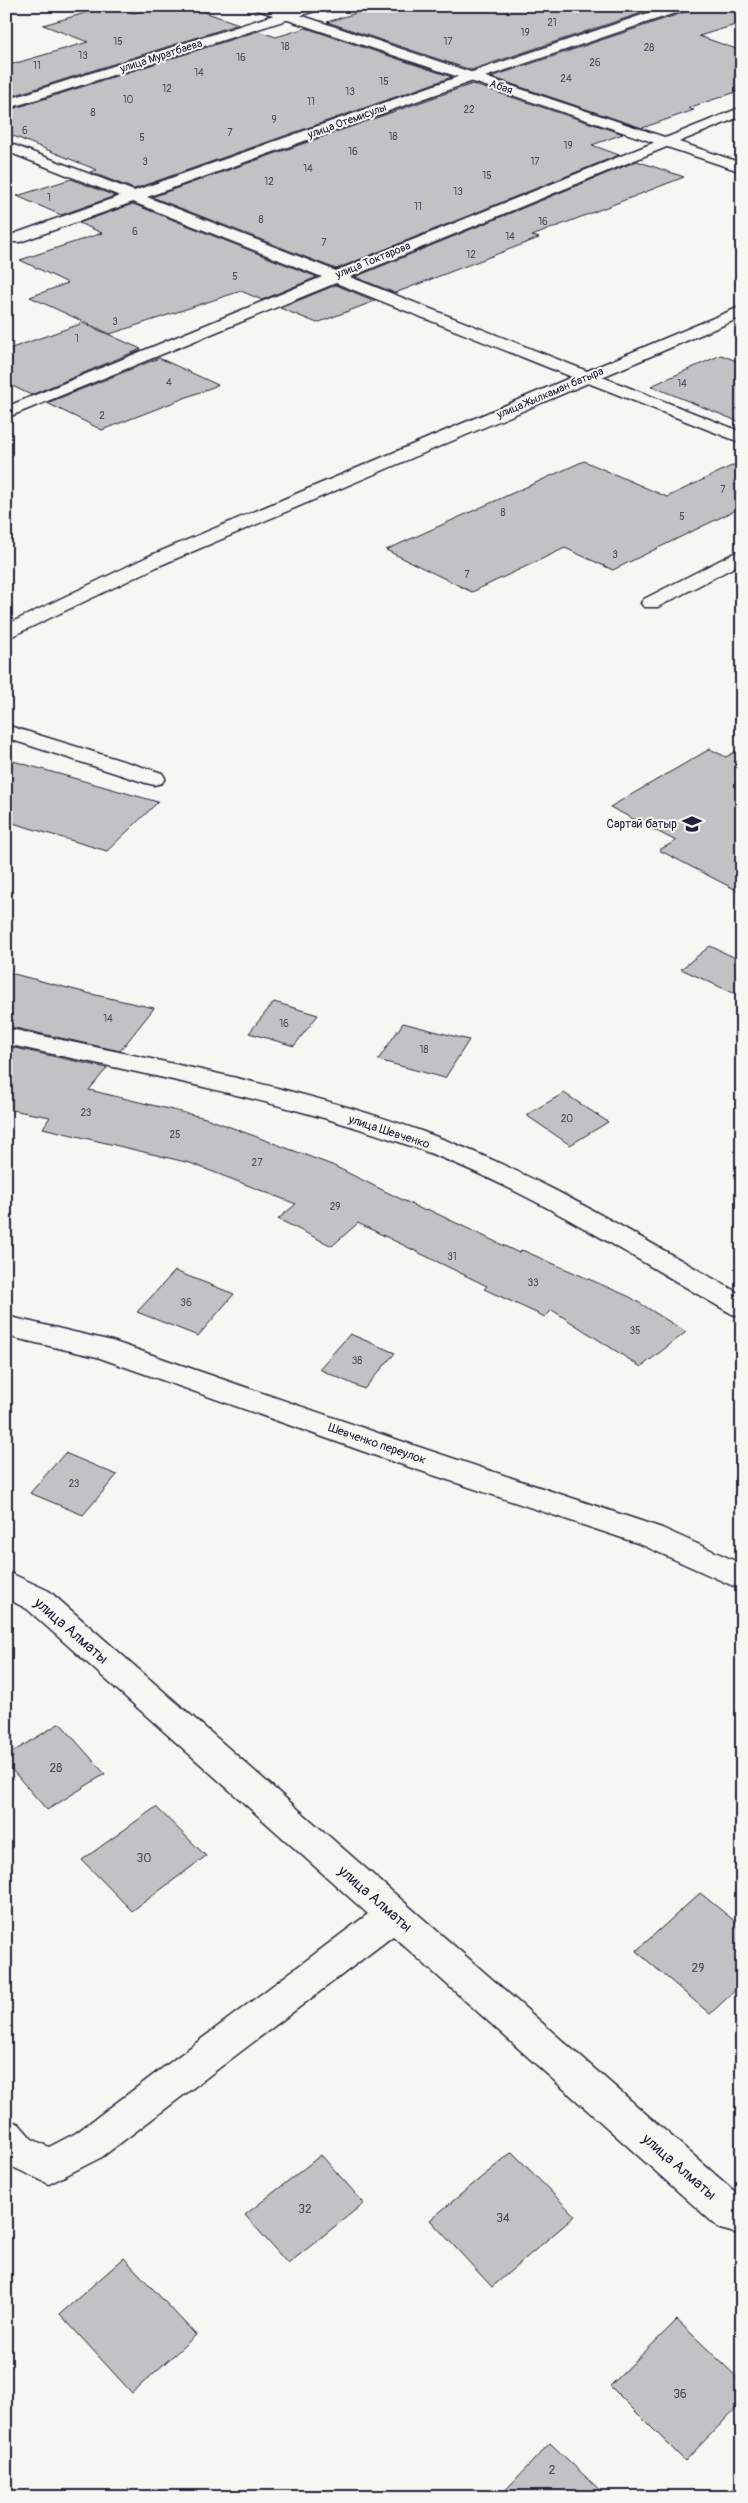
<svg xmlns="http://www.w3.org/2000/svg" width="748" height="2503" font-family="Pangolin,sans-serif">
  <style>
    .building { fill: #c2c2c4; stroke: #22223b }
    .lines { fill: none; stroke-linecap: round; stroke-linejoin: round }
    .minor-casing { stroke: #22223b; stroke-width: 3 }
    .tertiary-casing { stroke: #22223b; stroke-width: 3 }
    .minor { fill: #f6f6f2; fill-rule: evenodd }
    .tertiary { fill: #f6f6f2; fill-rule: evenodd }
    .labels { text-anchor: middle; dominant-baseline: central; stroke-width: 4; stroke-linejoin: round; paint-order: stroke }
    .number-label { font-size: 10px; fill: #4a4a5d }
    .far-street-label { font-size: 11px; fill: #22223b; stroke: #f6f6f2 }
    .poi-label { font-size: 12px; fill: #22223b; stroke: #f6f6f2; text-anchor: end }
    .street-label { font-size: 12px; fill: #22223b; stroke: #f6f6f2 }
    .near-number-label { font-size: 12px; fill: #4a4a5d }
    .near-street-label { font-size: 15px; fill: #22223b; stroke: #f6f6f2 }
  </style>
  <rect width="100%" height="100%" fill="#f6f6f2"/>
  <filter id="ink" filterUnits="userSpaceOnUse"><feTurbulence type="fractalNoise" baseFrequency=".02" numOctaves="2"/><feDisplacementMap in="SourceGraphic" scale="10" xChannelSelector="R" yChannelSelector="G"/><feConvolveMatrix kernelMatrix="1 2 1 2 8 2 1 2 1" color-interpolation-filters="sRGB"/></filter>
  <g filter="url(#ink)">
    <path class="building" d="M110 6 134 13 157 6H187L239 24 6 98V66L88 42 43 25Z
      M379 6H662L471 70 327 22Z
      M690 6H742V23L699 36 742 51V90L688 108 694 110 642 128 491 77 688 11Z
      M306 28 452 77 134 189 90 172 97 170 6 133V111L258 31 276 37Z
      M472 84 623 134 592 145 619 155 336 269 152 197Z
      M637 161 684 177 532 236 539 238 395 293 355 277Z
      M71 179 115 196 61 215 17 196Z
      M133 204 317 277 262 300 241 291 110 334 30 297 68 283 20 260 102 233 79 223Z
      M336 285 375 301 317 323 280 308Z
      M83 323 141 349 31 395 6 383V350Z
      M721 355 742 363V423L651 386Z
      M159 358 218 385 102 430 47 403Z
      M584 461 667 497 742 461V507L613 570 565 548 472 592 386 550Z
      M742 748V893L659 850 676 841 610 807 710 749 726 757Z
      M6 759 158 802 107 851 6 821Z
      M710 946 742 961V997L681 969Z
      M6 972 91 994 154 1008 120 1051 6 1026Z
      M274 1002 318 1015 294 1046 249 1033Z
      M403 1023 469 1040 445 1078 378 1060Z
      M6 1046 107 1068 89 1090 206 1118 332 1165 425 1211 427 1209 519 1253 522 1250 630 1297 686 1332 641 1367 552 1310 545 1317 484 1289 487 1286 358 1223 332 1246 278 1219 296 1204 190 1163 43 1128 50 1117 6 1109Z
      M564 1093 608 1122 570 1145 526 1115Z
      M175 1271 234 1294 198 1336 137 1312Z
      M350 1334 395 1353 364 1389 319 1369Z
      M65 1453 117 1475 83 1515 30 1493Z
      M60 1723 105 1774 47 1810 6 1763V1756Z
      M156 1807 206 1856 132 1911 82 1860Z
      M700 1893 742 1927V1984L710 2014 636 1951Z
      M512 2152 575 2216 492 2287 430 2220Z
      M321 2155 364 2203 288 2264 245 2215Z
      M124 2258 196 2335 132 2393 60 2314Z
      M677 2320 742 2382V2402L685 2461 610 2386Z
      M550 2443 607 2497H499Z"/>
    <g class="lines">
      <defs>
        <path id="minor" d="M302 6H322L321 9 6 109V100Z
          M669 6H688L687 9 476 80 147 197 336 271 742 107V116L350 277 587 371 742 306V317L602 377 742 432V443L588 383 161 565 6 639V625L147 557 572 377 336 283 6 418V407L322 277 133 202 20 242H8L6 239 8 236 120 196 6 151V142L134 191 466 74Z
          M742 549V563L658 607H644L641 603 644 599Z
          M6 725 162 773 165 778 162 783 154 785 146 783 6 738Z
          M6 1028C145 1059 287 1083 421 1131 534 1171 637 1236 742 1295V1317L732 1314C625 1253 519 1183 402 1143 273 1098 139 1073 6 1044Z
          M6 1316 112 1341 401 1441 662 1528 742 1564V1590L640 1544 379 1457 97 1357 6 1336Z
          M6 1571 49 1591 742 2198V2235L720 2229 393 1936 102 2157 49 2184 6 2164V2119L19 2124 32 2139 49 2147 76 2133 368 1914 27 1609 6 1598Z"/>
        <path id="tertiary" d="M254 6H273L742 163V172L255 9Z"/>
      </defs>
      <use href="#minor" class="minor-casing"/>
      <use href="#tertiary" class="tertiary-casing"/>
      <use href="#minor" class="minor"/>
      <use href="#tertiary" class="tertiary"/>
    </g>
  </g>
  <defs>
    <symbol id="school-bare" viewBox="-9 -9 18 18"><path d="M0-5L7-2L0 1L-7-2ZM-4 1L0 2.5L4 1V4Q0 6-4 4Z" fill="#22223b" stroke="#f6f6f2" stroke-width="2.5" paint-order="stroke"/></symbol>
  </defs>
  <g fill-rule="evenodd">
    <use href="#school-bare" x="678" y="810" width="28" height="28"/>
  </g>
  <g class="labels">
    <g class="number-label">
      <text x="552" y="23">21</text>
      <text x="525" y="33">19</text>
      <text x="118" y="42">15</text>
      <text x="448" y="42">17</text>
      <text x="285" y="47">18</text>
      <text x="649" y="48">28</text>
      <text x="83" y="56">13</text>
      <text x="241" y="58">16</text>
      <text x="595" y="63">26</text>
      <text x="37" y="66">11</text>
      <text x="199" y="73">14</text>
      <text x="566" y="79">24</text>
      <text x="384" y="82">15</text>
      <text x="167" y="89">12</text>
      <text x="350" y="92">13</text>
      <text x="128" y="100">10</text>
      <text x="311" y="102">11</text>
      <text x="469" y="110">22</text>
      <text x="93" y="113">8</text>
      <text x="274" y="120">9</text>
      <text x="25" y="131">6</text>
      <text x="230" y="133">7</text>
      <text x="393" y="137">18</text>
      <text x="142" y="138">5</text>
      <text x="568" y="146">19</text>
      <text x="353" y="152">16</text>
      <text x="145" y="162">3</text>
      <text x="535" y="162">17</text>
      <text x="308" y="169">14</text>
      <text x="487" y="176">15</text>
      <text x="269" y="182">12</text>
      <text x="458" y="192">13</text>
      <text x="49" y="198">1</text>
      <text x="418" y="207">11</text>
      <text x="261" y="220">8</text>
      <text x="543" y="222">16</text>
      <text x="135" y="232">6</text>
      <text x="510" y="237">14</text>
      <text x="324" y="243">7</text>
      <text x="471" y="255">12</text>
      <text x="235" y="277">5</text>
      <text x="115" y="322">3</text>
      <text x="77" y="339">1</text>
      <text x="169" y="383">4</text>
      <text x="682" y="384">14</text>
      <text x="102" y="416">2</text>
      <text x="723" y="490">7</text>
      <text x="503" y="513">8</text>
      <text x="682" y="517">5</text>
      <text x="615" y="555">3</text>
      <text x="467" y="575">7</text>
      <text x="108" y="1019">14</text>
      <text x="284" y="1024">16</text>
      <text x="424" y="1050">18</text>
      <text x="86" y="1113">23</text>
      <text x="567" y="1119">20</text>
      <text x="175" y="1135">25</text>
      <text x="257" y="1163">27</text>
      <text x="335" y="1207">29</text>
      <text x="452" y="1257">31</text>
      <text x="533" y="1283">33</text>
      <text x="186" y="1303">36</text>
      <text x="635" y="1331">35</text>
      <text x="357" y="1361">38</text>
      <text x="74" y="1484">23</text>
    </g>
    <g class="far-street-label">
      <text transform="translate(161 56) rotate(-18)">улица Муратбаева</text>
      <text transform="translate(501 87) rotate(19)">Абая</text>
      <text transform="translate(347 121) rotate(-20)">улица Отемисулы</text>
      <text transform="translate(373 260) rotate(-22)">улица Токтарова</text>
      <text transform="translate(550 393) rotate(-23)">улица Жылкаман батыра</text>
    </g>
    <g class="poi-label">
      <text x="677" y="824">Сартай батыр</text>
    </g>
    <g class="street-label">
      <text transform="translate(389 1132) rotate(18)">улица Шевченко</text>
      <text transform="translate(377 1444) rotate(19)">Шевченко переулок</text>
    </g>
    <g class="near-number-label">
      <text x="56" y="1768">28</text>
      <text x="144" y="1858">30</text>
      <text x="698" y="1968">29</text>
      <text x="305" y="2209">32</text>
      <text x="503" y="2218">34</text>
      <text x="680" y="2394">36</text>
      <text x="552" y="2470">2</text>
    </g>
    <g class="near-street-label">
      <text transform="translate(71 1631) rotate(41)">улица Алматы</text>
      <text transform="translate(375 1899) rotate(41)">улица Алматы</text>
      <text transform="translate(679 2167) rotate(41)">улица Алматы</text>
    </g>
  </g>
  <rect width="748" height="2503" fill="none" stroke="#f6f6f2" stroke-width="25"/>
  <rect x="12" y="12" width="723" height="2478" fill="none" stroke="#22223b" stroke-width="2" filter="url(#ink)"/>
</svg>
